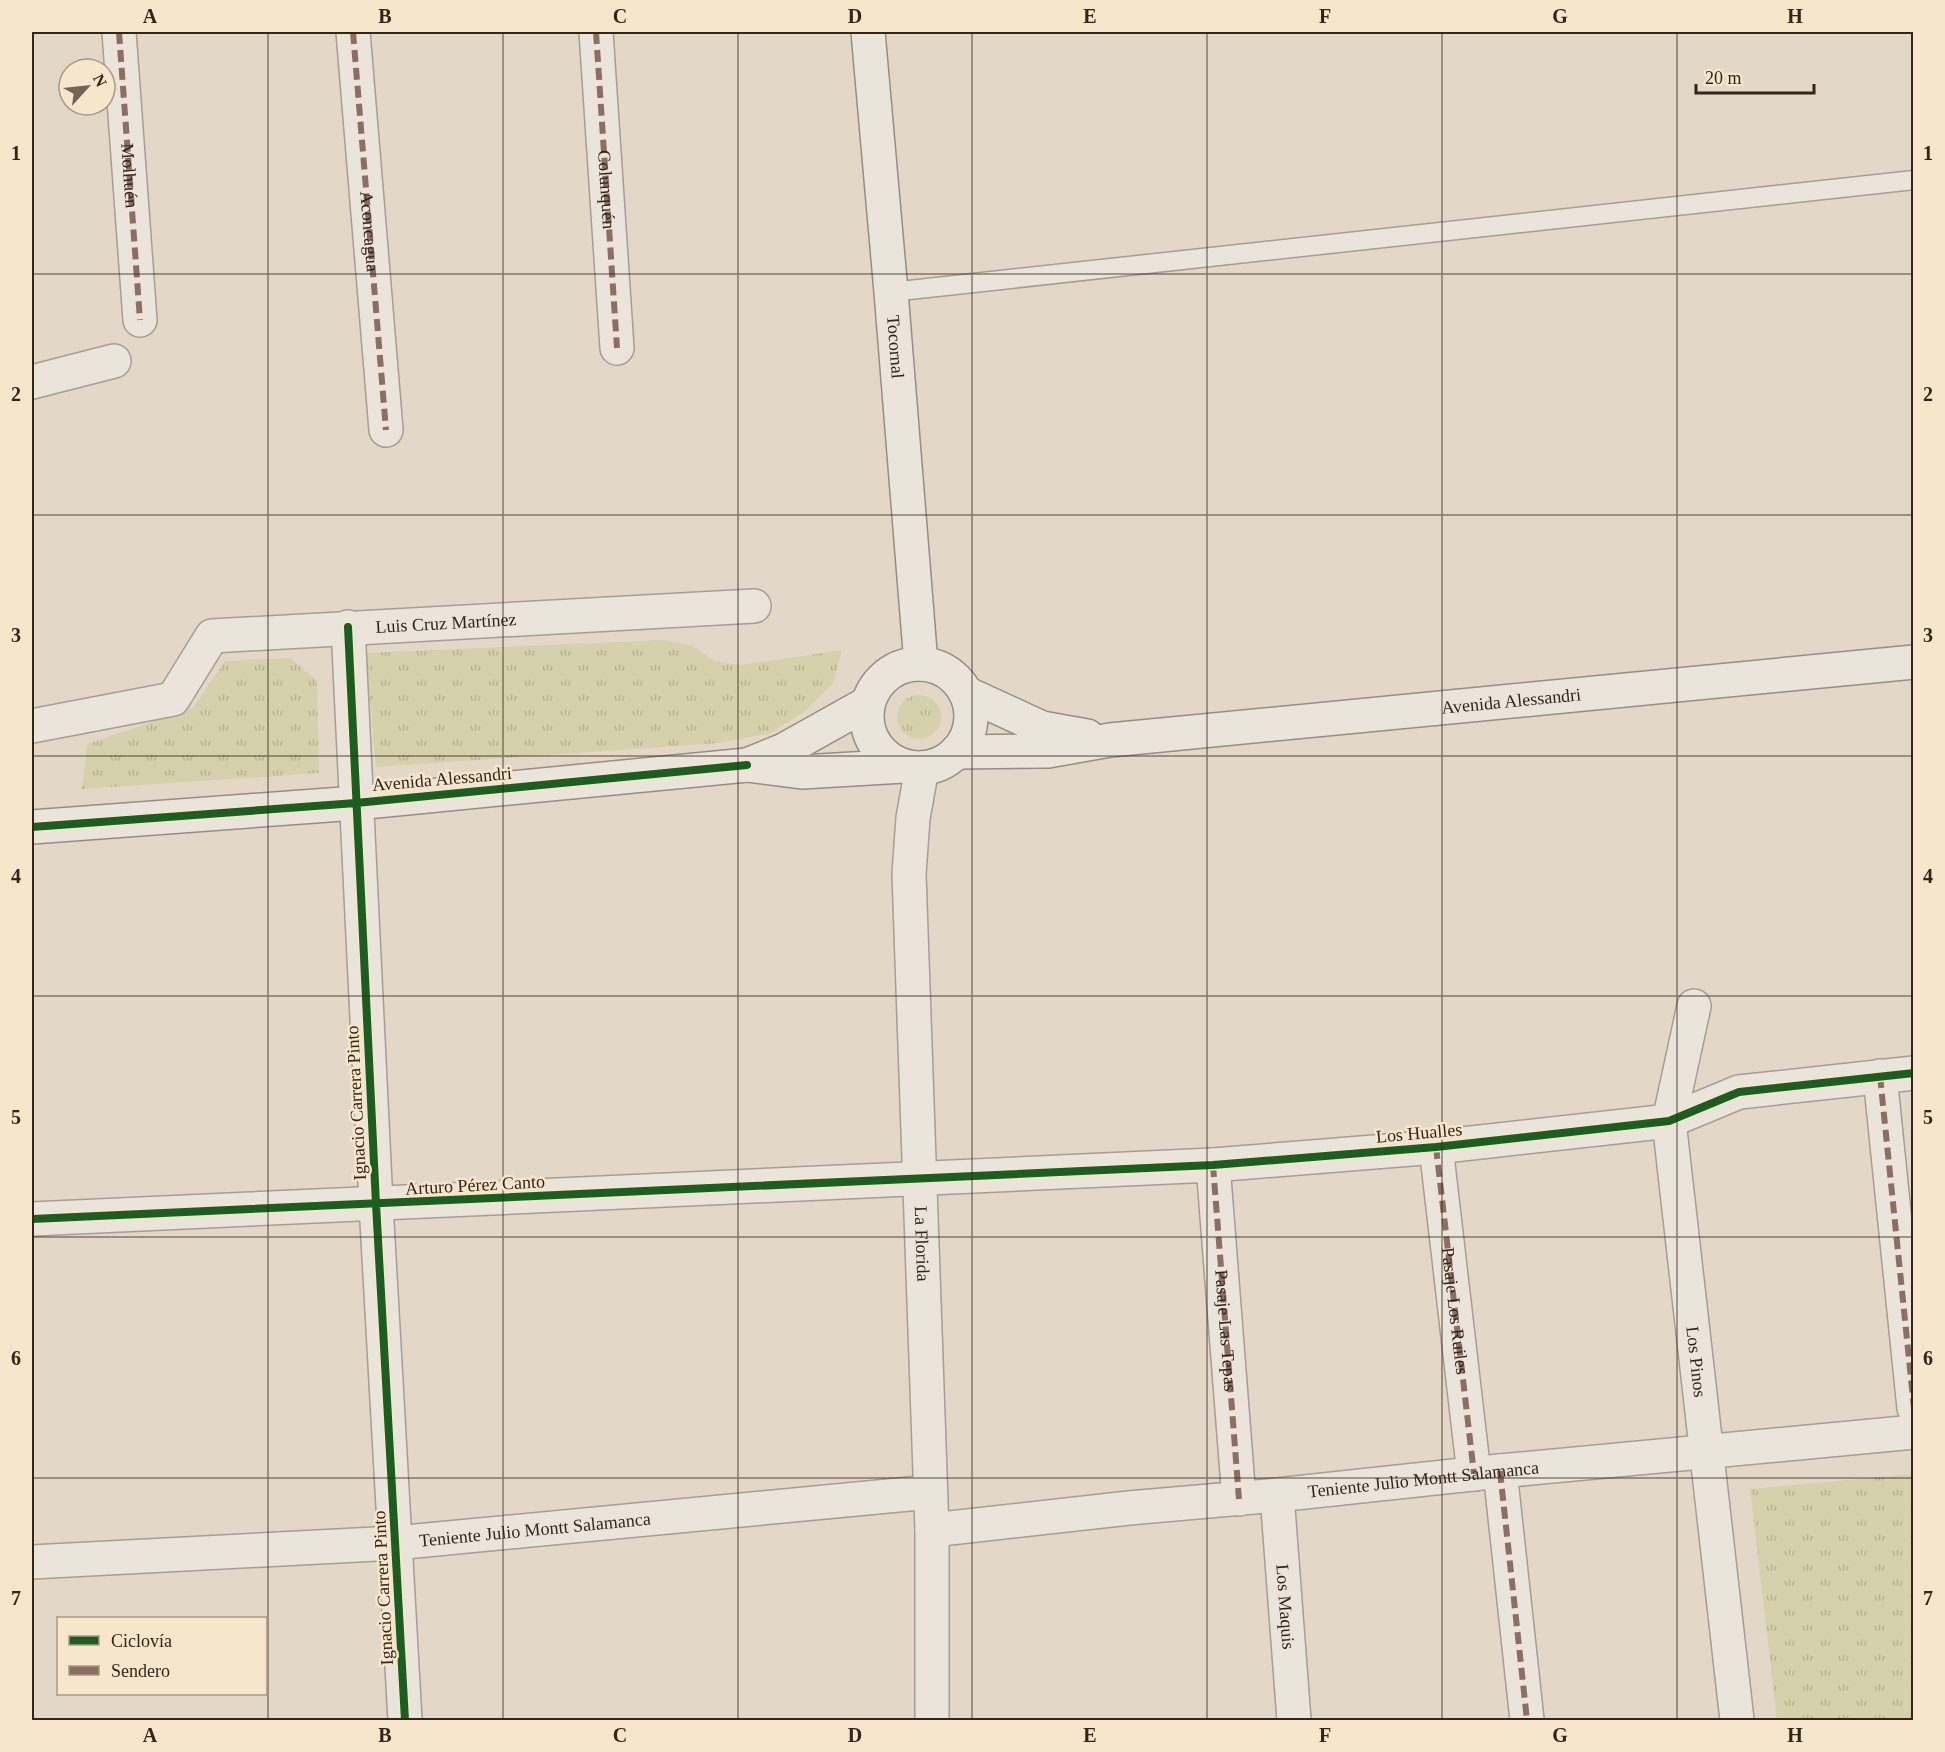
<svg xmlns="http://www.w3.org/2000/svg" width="1945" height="1752" font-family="Georgia,serif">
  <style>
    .grass { fill: url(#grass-tufts) }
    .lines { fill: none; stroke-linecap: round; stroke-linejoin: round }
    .service-casing { stroke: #a79d92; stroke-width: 21 }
    .minor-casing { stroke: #a79d92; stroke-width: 36 }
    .tertiary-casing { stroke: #a79d92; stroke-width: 36 }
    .secondary-casing { stroke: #978d82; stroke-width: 36 }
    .service { stroke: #ebe4da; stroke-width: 18 }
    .minor { stroke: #ebe4da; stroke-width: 33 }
    .tertiary { stroke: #ebe4da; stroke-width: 33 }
    .secondary { stroke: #ebe4da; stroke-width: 33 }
    .quiet { stroke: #8d6e63; stroke-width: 6; stroke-dasharray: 12 6; stroke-linecap: butt }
    .cycleway-casing { stroke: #f5e6cc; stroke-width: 11 }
    .cycleway { stroke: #1b5e20; stroke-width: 8 }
    .grid { fill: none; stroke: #34251b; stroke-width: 1.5; stroke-opacity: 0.55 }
    .labels { text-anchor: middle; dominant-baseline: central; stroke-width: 5; stroke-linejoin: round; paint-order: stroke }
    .street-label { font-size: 18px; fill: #34251b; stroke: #f5e6cc }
    .neatline { fill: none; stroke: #34251b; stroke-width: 2 }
    .grid-label { font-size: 20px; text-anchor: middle; font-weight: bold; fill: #34251b }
  </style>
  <defs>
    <pattern id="grass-tufts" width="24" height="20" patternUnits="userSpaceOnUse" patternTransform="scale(1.5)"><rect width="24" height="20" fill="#d5d1aa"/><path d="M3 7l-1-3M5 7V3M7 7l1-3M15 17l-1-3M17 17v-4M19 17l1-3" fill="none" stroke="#b7b392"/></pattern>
  </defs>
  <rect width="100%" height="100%" fill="#e3d8c8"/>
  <path class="grass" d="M666 640 693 646 714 661 741 665 842 650 833 683 805 711 771 733 720 743 376 767 366 653Z
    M290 658 317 681 319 773 82 789 87 744 193 708 225 661Z
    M897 717a22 22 0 1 1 44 0a22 22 0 1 1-44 0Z
    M1913 1474V1720H1777L1750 1489Z"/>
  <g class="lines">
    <defs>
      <path id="service" d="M891 292 1914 180"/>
      <g id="minor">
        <path id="s1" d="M119 32 140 320"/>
        <path id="s2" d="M353 32 386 430"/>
        <path d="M596 32 617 348"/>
        <path d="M32 382 114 361"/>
        <path d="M348 627 376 1204 405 1720"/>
        <path id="s3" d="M32 726 173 699 212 636 754 606"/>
        <path id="s4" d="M1694 1006 1669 1121 1737 1720"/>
        <path d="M1880 1076 1914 1408"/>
        <path id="s5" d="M1436 1147 1474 1474"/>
        <path id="s6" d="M1213 1165 1239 1499"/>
        <path d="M32 1219 1213 1165 1436 1147 1669 1121 1739 1092 1914 1073"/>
        <path d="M1500 1471 1527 1720"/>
        <path id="s7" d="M1277 1495 1294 1720"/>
        <path id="s8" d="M32 1562 395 1543 930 1492"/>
      </g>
      <g id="tertiary">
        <path id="s9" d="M922 768 913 818 909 874 932 1530V1720"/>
        <path id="s10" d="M932 1530 1129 1508 1277 1495 1500 1471 1914 1432"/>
      </g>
      <g id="secondary">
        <path id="s11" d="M868 32 891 292 921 664"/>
        <circle cx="919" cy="716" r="52"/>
        <path d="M966 693 1042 728 1087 736"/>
        <path id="s12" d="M956 752 1048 751 1110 740 1914 662"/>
        <path d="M747 765 784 750 868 703"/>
        <path d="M32 827 356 803 747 765 802 772 904 766"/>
      </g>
    </defs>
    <use href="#service" class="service-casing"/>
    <use href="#minor" class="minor-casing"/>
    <use href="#tertiary" class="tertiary-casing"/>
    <use href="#secondary" class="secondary-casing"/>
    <use href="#service" class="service"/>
    <use href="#minor" class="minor"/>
    <use href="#tertiary" class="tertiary"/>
    <use href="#secondary" class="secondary"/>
    <g class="quiet">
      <path d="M119 32 140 320"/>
      <path d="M353 32 386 430"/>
      <path id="s13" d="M596 32 617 348"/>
      <path d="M1880 1076 1914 1408"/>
      <path d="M1436 1147 1474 1474"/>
      <path d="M1213 1165 1239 1499"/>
      <path d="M1500 1471 1527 1720"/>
    </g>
    <defs>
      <path id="cycleway" d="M348 627 376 1204 405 1720
        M32 827 356 803 747 765
        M32 1219 1213 1165 1436 1147 1669 1121 1739 1092 1914 1073"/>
    </defs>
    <use href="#cycleway" class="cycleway-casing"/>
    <use href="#cycleway" class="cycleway"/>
  </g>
  <path class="grid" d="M268 32V1720M503 32V1720M738 32V1720M972 32V1720M1207 32V1720M1442 32V1720M1677 32V1720M32 274H1914M32 515H1914M32 756H1914M32 996H1914M32 1237H1914M32 1478H1914"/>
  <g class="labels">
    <g class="street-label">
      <text stroke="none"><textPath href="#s1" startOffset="144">Molhuén</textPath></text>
      <text stroke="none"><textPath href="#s13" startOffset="158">Colunquén</textPath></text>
      <text stroke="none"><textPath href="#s2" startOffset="200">Aconcagua</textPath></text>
      <text stroke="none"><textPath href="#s11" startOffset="316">Tocornal</textPath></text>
      <text stroke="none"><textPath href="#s3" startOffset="452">Luis Cruz Martínez</textPath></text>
      <text stroke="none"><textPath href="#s12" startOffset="558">Avenida Alessandri</textPath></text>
      <text transform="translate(442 779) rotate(-5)">Avenida Alessandri</text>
      <text transform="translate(356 1103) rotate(-93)">Ignacio Carrera Pinto</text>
      <text transform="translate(1419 1133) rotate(-5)">Los Hualles</text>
      <text transform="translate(475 1185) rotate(-3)">Arturo Pérez Canto</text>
      <text stroke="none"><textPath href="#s9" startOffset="477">La Florida</textPath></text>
      <text stroke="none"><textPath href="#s5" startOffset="165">Pasaje Los Ruiles</textPath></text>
      <text stroke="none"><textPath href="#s6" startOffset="166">Pasaje Las Tepas</textPath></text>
      <text stroke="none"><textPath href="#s4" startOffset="360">Los Pinos</textPath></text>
      <text stroke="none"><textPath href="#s10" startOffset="494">Teniente Julio Montt Salamanca</textPath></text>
      <text stroke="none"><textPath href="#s8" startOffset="504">Teniente Julio Montt Salamanca</textPath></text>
      <text transform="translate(383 1588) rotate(-93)">Ignacio Carrera Pinto</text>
      <text stroke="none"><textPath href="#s7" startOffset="112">Los Maquis</textPath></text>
    </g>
  </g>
  <rect width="1945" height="1752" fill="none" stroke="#f5e6cc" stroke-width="66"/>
  <rect x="57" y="1617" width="210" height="78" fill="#f5e6cc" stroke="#a89985" stroke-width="1.5"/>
  <rect x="69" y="1636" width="30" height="9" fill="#1b5e20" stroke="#a89985" stroke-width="1.5"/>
  <text x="111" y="1647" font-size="18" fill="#34251b">Ciclovía</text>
  <rect x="69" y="1666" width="30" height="9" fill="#8d6e63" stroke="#a89985" stroke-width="1.5"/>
  <text x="111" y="1677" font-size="18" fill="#34251b">Sendero</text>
  <g transform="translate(87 87) rotate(63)"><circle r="28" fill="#f5e6cc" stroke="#a89985" stroke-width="1.5"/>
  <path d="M0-4.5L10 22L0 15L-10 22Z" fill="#716458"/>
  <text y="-9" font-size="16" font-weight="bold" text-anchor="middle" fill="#34251b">N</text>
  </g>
  <path d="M1696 84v9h118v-9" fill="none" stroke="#34251b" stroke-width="3"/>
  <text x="1705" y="84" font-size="18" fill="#34251b" stroke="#f5e6cc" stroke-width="4.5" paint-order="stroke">20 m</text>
  <rect x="33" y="33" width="1879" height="1686" class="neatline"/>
  <g class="grid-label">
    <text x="150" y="23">A</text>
    <text x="385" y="23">B</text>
    <text x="620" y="23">C</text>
    <text x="855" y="23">D</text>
    <text x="1090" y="23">E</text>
    <text x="1325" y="23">F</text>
    <text x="1560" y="23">G</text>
    <text x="1795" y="23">H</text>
    <text x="16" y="160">1</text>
    <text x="1928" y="160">1</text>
    <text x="16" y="401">2</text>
    <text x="1928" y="401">2</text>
    <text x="16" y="642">3</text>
    <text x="1928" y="642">3</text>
    <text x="16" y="883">4</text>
    <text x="1928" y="883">4</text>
    <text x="16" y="1124">5</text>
    <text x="1928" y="1124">5</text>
    <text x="16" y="1365">6</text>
    <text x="1928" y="1365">6</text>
    <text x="16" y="1605">7</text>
    <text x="1928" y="1605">7</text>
    <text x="150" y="1742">A</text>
    <text x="385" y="1742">B</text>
    <text x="620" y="1742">C</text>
    <text x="855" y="1742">D</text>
    <text x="1090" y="1742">E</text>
    <text x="1325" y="1742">F</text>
    <text x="1560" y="1742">G</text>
    <text x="1795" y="1742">H</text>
  </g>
</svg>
